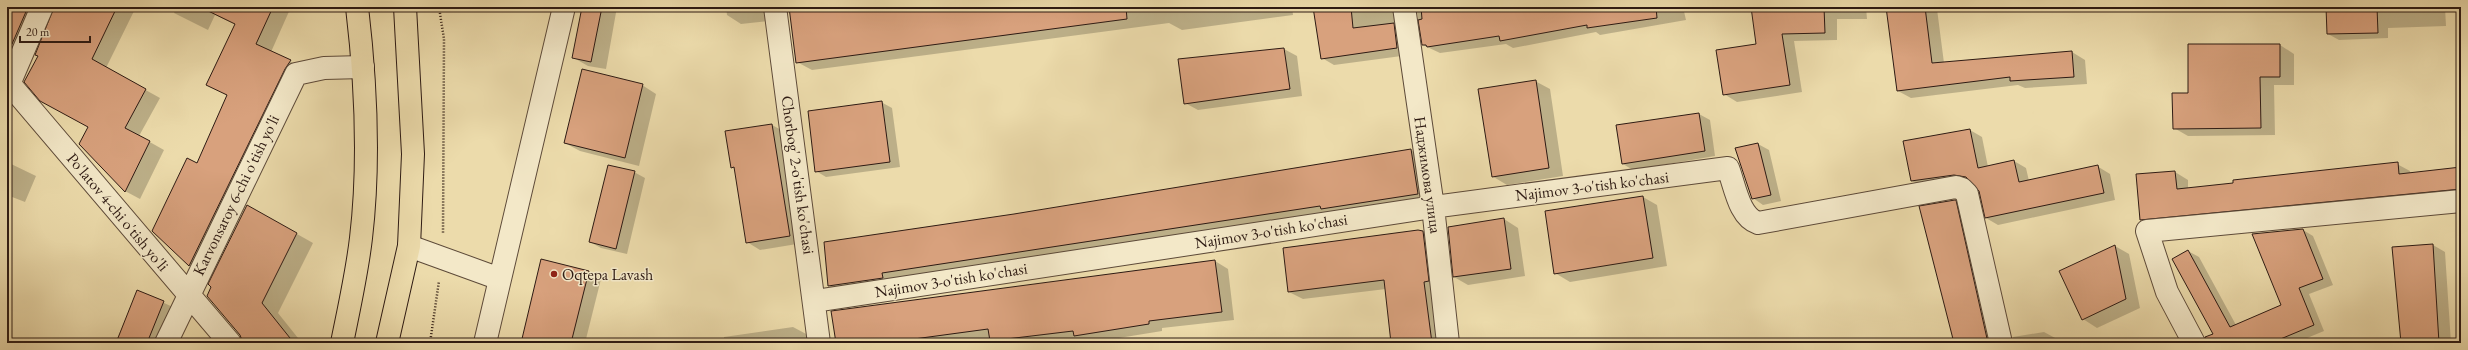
<svg xmlns="http://www.w3.org/2000/svg" width="2468" height="350" font-family="'EB Garamond',serif">
  <style>
    .shadow { fill: #0003 }
    .building { fill: #d8a17d; stroke: #2d1a13 }
    .lines { fill: none; stroke-linecap: round; stroke-linejoin: round }
    .minor-casing { stroke: #5d4a39; stroke-width: 24 }
    .highway-casing { stroke: #2d1a13; stroke-width: 24 }
    .path { stroke: #2d1a13; stroke-width: 2.5; stroke-dasharray: 1 2; stroke-linecap: butt }
    .minor { stroke: #f3e8c8; stroke-width: 22 }
    .highway { stroke: #ecdbab; stroke-width: 22 }
    .poi-dot { fill: #8f2418; stroke: #f3e8c8; stroke-width: 1.5 }
    .labels { text-anchor: middle; dominant-baseline: central; stroke-width: 3; stroke-linejoin: round; paint-order: stroke }
    .street-label { font-size: 16px; fill: #2d1a13; stroke: #f3e8c8 }
    .poi-label { font-size: 16px; fill: #2d1a13; stroke: #f3e8c8; text-anchor: start }
  </style>
  <rect width="100%" height="100%" fill="#ecdbab"/>
  <filter id="stains"><feTurbulence type="fractalNoise" baseFrequency=".005" numOctaves="4"/><feColorMatrix values="0 0 0 0 .2 0 0 0 0 .09 0 0 0 0 .02 0 0 0 .5 -.17"/></filter>
  <radialGradient id="worn" r=".72"><stop offset=".6" stop-color="#630" stop-opacity="0"/><stop offset="1" stop-color="#630" stop-opacity=".3"/></radialGradient>
  <path class="shadow" d="M7 7H43L23 50 7 42Z
    M64 7H136L106 68 160 98 139 136 164 150 140 199 125 191 80 143 89 127Z
    M177 7H291L271 52 305 69 204 273 190 265 153 231 198 164 228 96 208 85 236 25 215 15 208 30 174 13Z
    M583 7H617L606 69 588 66 574 58Z
    M726 7H782L777 20 741 24 727 15Z
    M789 7H1292L1293 15 1182 30 1169 23 812 70 797 62Z
    M1314 7H1407L1409 55 1334 65 1322 58Z
    M1416 7H1683L1686 20 1600 35 1596 32 1513 48 1506 44 1440 53 1423 45Z
    M1752 7H1866L1867 19H1837V40L1794 41 1802 92 1737 102 1724 94 1758 44Z
    M1887 7H1934L1937 9 1944 63 2072 52 2085 60 2087 84 2025 88 2018 85 1911 98 1898 91Z
    M2327 7H2445L2446 26 2388 28V38L2339 40 2328 34Z
    M2280 45 2294 54V85H2274L2275 135 2188 136 2174 128 2189 94Z
    M1284 49 1297 56 1302 96 1198 110 1185 103 1179 60Z
    M1535 81 1550 89 1563 176 1507 185 1492 176Z
    M642 85 656 94 639 166 580 151 565 143Z
    M7 91 12 106 7 115Z
    M881 102 892 108 900 167 826 177 816 171Z
    M1699 114 1710 120 1715 156 1633 170 1623 164Z
    M772 125 785 132 803 243 760 250 747 242 736 170 732 167 726 132Z
    M1970 130 1982 137 1988 167 2014 161 2026 168 2029 181 2097 166 2110 174 2115 200 1998 225 1986 218 1977 185 1972 182 1924 188 1912 181 1904 142Z
    M1758 144 1769 150 1781 201 1763 205 1753 198 1736 149Z
    M1411 150 1424 158 1431 202 843 294 829 286 1014 215Z
    M7 162 36 176 25 202 7 195Z
    M2397 164 2410 171V174L2461 168V196L2153 227 2141 220 2137 175 2175 172 2188 180V189Z
    M634 172 645 178 627 254 601 248 590 242Z
    M1643 197 1657 205 1667 266 1570 282 1555 273Z
    M1955 201 1968 209 1999 343H1955L1920 207Z
    M1504 219 1518 228 1525 276 1468 285 1454 277Z
    M2303 230 2313 236 2333 285 2309 294 2324 331 2295 343H2206L2214 334 2188 251 2199 257 2236 325 2283 306Z
    M1423 232 1437 240 1444 343H1392L1386 289 1303 299 1289 292Z
    M297 234 313 243 278 313 302 343H246L208 296Z
    M2433 245 2445 252 2451 343H2402Z
    M2115 246 2129 254 2140 308 2097 328 2083 319Z
    M1215 261 1228 269 1234 320 1162 328V331L1088 343 1081 339 1048 343H995L990 338 950 343H836Z
    M588 272 601 279 585 343H522Z
    M138 291 175 308 159 343H115Z
    M793 327 808 335 809 343H724V337Z
    M2044 332 2057 339V343H2014L2013 337Z"/>
  <path class="building" d="M7 7H28L12 44 7 42Z
    M54 7H117L92 59 146 89 125 128 150 141 125 192 79 144 88 127 40 101 24 82 38 56 35 55Z
    M200 7H273L256 44 291 60 285 69 189 266 152 231 187 158 197 163 227 95 206 85 235 24Z
    M582 7H602L591 62 572 58Z
    M789 7H1126L1127 19 796 63Z
    M1313 7H1351L1353 28 1394 23 1397 48 1321 59Z
    M1421 7H1656L1657 18 1587 28V25L1500 41 1499 36 1427 47 1426 45H1422L1418 20 1422 19Z
    M1751 7H1824L1825 33 1782 34 1790 85 1723 95 1716 50 1756 44Z
    M1886 7H1925L1932 63 2072 51 2074 77 2010 81V77L1897 91Z
    M2326 7H2377L2378 33 2327 34Z
    M2188 44H2280V77H2260L2261 128 2173 129 2172 93H2188Z
    M1284 48 1290 89 1184 104 1178 59Z
    M582 69 643 84 625 158 564 143Z
    M1536 80 1549 168 1492 177 1478 89Z
    M882 101 890 162 815 172 808 111Z
    M1699 113 1705 151 1622 164 1616 125Z
    M772 124 790 236 746 243 734 167 731 168 725 131Z
    M1970 129 1978 168 2014 160 2019 182 2098 165 2104 193 1985 218 1979 191 1966 177 1954 175 1911 181 1903 141Z
    M1758 143 1771 195 1752 199 1735 148Z
    M1411 149 1418 194 1321 209 1320 206 882 273 883 278 828 286 824 242 1014 214Z
    M2398 162 2399 174 2461 167V189L2140 220 2136 174 2175 171 2177 189 2233 183V180Z
    M608 165 635 171 616 249 589 242Z
    M1643 196 1653 258 1554 274 1545 211Z
    M1955 200H1956L1988 343H1954L1919 206Z
    M247 205 297 233 262 303 294 343H243L240 335 207 296 211 287 208 284Z
    M1504 218 1511 269 1453 277 1448 227Z
    M2303 229 2323 279 2299 288 2314 325 2271 343H2206L2205 337 2213 334 2172 259 2188 250 2230 327 2281 305 2252 234Z
    M1418 230 1423 231 1429 281 1424 282 1432 343H1391L1384 280 1288 292 1283 248Z
    M2433 244 2439 343H2401L2392 247Z
    M2115 245 2126 299 2082 320 2059 271Z
    M541 259 589 271 571 343H521Z
    M1215 260 1222 312 1149 321V324L1074 336 1073 331 990 341 988 329 914 339 915 343H836L831 311Z
    M137 290 164 301 147 343H116Z"/>
  <g class="lines">
    <defs>
      <path id="minor" d="M775 7 819 343
        M1404 7 1433 207 1448 343
        M7 81 230 343
        M7 89 42 7
        M409 246 500 279
        M815 301 1433 207 1728 168C1735 186 1739 217 1758 223L1956 187 1962 189 1967 194 2001 343
        M166 343 296 74 324 68 363 67
        M485 343 564 7
        M2194 343 2167 292 2147 231 2461 201"/>
      <path id="highway" d="M342 343C349 308 357 273 361 238 370 162 366 83 357 7
        M387 343 409 246 413 154 405 7"/>
    </defs>
    <use href="#minor" class="minor-casing"/>
    <use href="#highway" class="highway-casing"/>
    <path class="path" d="M439 7 444 39 443 234
      M430 343 439 281"/>
    <use href="#minor" class="minor"/>
    <use href="#highway" class="highway"/>
  </g>
  <circle class="poi-dot" cx="554" cy="274" r="4"/>
  <g class="labels">
    <g class="street-label">
      <text transform="translate(798 175) rotate(82)">Chorbog' 2-o'tish ko'chasi</text>
      <text transform="translate(1428 175) rotate(82)">Наджимова улица</text>
      <text transform="translate(1592 186) rotate(-7)">Najimov 3-o'tish ko'chasi</text>
      <text transform="translate(236 195) rotate(-64)">Karvonsaroy 6-chi o'tish yo'li</text>
      <text transform="translate(118 212) rotate(50)">Po'latov 4-chi o'tish yo'li</text>
      <text transform="translate(1271 231) rotate(-9)">Najimov 3-o'tish ko'chasi</text>
      <text transform="translate(951 280) rotate(-9)">Najimov 3-o'tish ko'chasi</text>
    </g>
    <g class="poi-label">
      <text x="562" y="274">Oqtepa Lavash</text>
    </g>
  </g>
  <rect width="2468" height="350" fill="none" stroke="#ecdbab" stroke-width="24"/>
  <rect x="8" y="8" width="2452" height="334" fill="none" stroke="#2d1a13" stroke-width="2"/>
  <rect x="12" y="12" width="2444" height="326" fill="none" stroke="#2d1a13"/>
  <path d="M20 36v6h70v-6" fill="none" stroke="#2d1a13" stroke-width="2"/>
  <text x="26" y="36" font-size="12" fill="#2d1a13" stroke="#f3e8c8" stroke-width="3" paint-order="stroke">20 m</text>
  <rect width="100%" height="100%" filter="url(#stains)"/>
  <rect width="100%" height="100%" fill="url(#worn)"/>
</svg>
